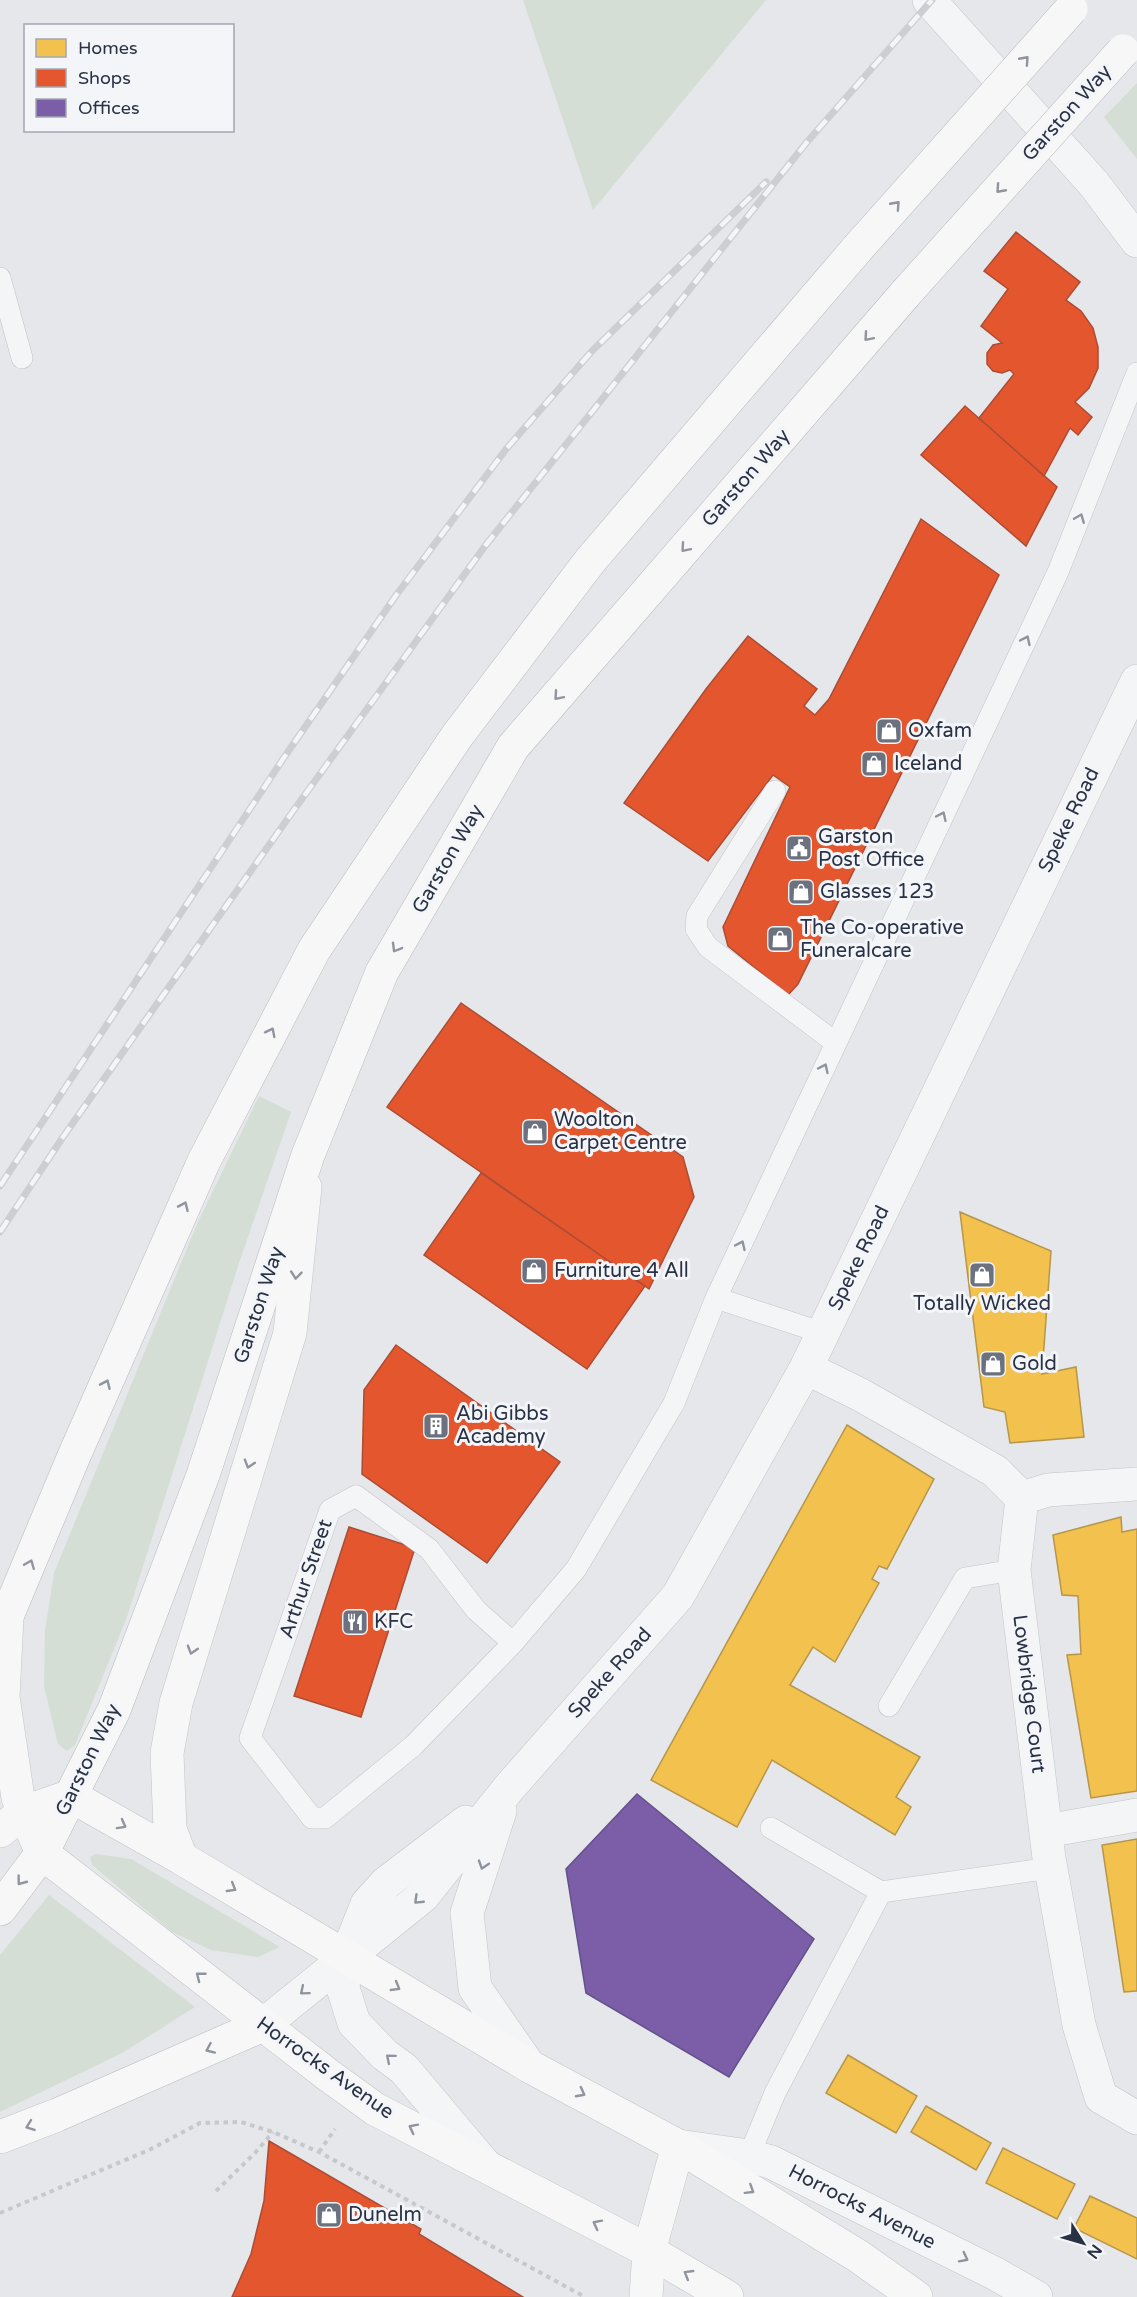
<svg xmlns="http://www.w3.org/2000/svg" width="1137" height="2297" font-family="'Varela Round',sans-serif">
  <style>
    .green { fill: #d4ded5 }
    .homes { fill: #f2c14e; stroke: #b6964b; stroke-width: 1.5 }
    .shops { fill: #e4572e; stroke: #ac4c35; stroke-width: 1.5 }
    .offices { fill: #7b5ea7; stroke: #62518a; stroke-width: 1.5 }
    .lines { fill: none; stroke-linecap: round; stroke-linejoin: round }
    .service-casing { stroke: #c2c4c8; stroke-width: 22 }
    .minor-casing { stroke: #c2c4c8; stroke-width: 34 }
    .secondary-casing { stroke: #c2c4c8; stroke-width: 34 }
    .trunk-casing { stroke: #b7babf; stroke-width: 34 }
    .path { stroke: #c6c8cc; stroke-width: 4; stroke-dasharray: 4.5 4.5; stroke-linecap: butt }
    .service { stroke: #f4f5f6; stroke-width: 21 }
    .minor { stroke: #f4f5f6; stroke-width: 33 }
    .secondary { stroke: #f7f7f8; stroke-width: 33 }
    .trunk { stroke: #f7f7f8; stroke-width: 33 }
    .rail-casing { stroke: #cdced1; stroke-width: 7 }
    .rail { stroke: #f3f5f9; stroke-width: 4.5; stroke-dasharray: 14; stroke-linecap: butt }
    .trunk-bridge-casing { stroke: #b7babf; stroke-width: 34; stroke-linecap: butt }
    .trunk-bridge { stroke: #f7f7f8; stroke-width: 33 }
    .oneway { stroke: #90949e }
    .oneway2 { stroke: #8e949e }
    .labels { text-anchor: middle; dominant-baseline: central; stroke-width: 6; stroke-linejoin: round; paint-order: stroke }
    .street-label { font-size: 20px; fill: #293245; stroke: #f3f5f9 }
    .poi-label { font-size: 20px; fill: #293245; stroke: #f3f5f9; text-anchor: start }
  </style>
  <rect width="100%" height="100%" fill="#e5e7ea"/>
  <path class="green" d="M523 0H766L593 210Z
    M1137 83V159L1104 117Z
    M259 1096 291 1112 239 1263 127 1617 75 1745 67 1751 58 1744 44 1686 45 1631 54 1573 197 1224Z
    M96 1854 131 1859 280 1947 258 1957 211 1950 172 1932 92 1865 90 1857Z
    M49 1895 195 2007 122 2053 0 2112V1955Z"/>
  <path class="homes" d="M960 1212 1051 1251 1042 1374 1076 1367 1084 1437 1010 1443 1005 1412 984 1407Z
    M847 1425 934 1479 887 1569 879 1566 872 1579 879 1583 835 1662 813 1647 790 1685 920 1757 896 1797 911 1807 895 1835 772 1760 737 1827 651 1780Z
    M1121 1517 1122 1532 1137 1529V1791L1091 1798 1067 1655 1081 1654 1078 1596 1062 1595 1053 1535Z
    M1137 1839V1991L1124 1992 1102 1845Z
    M848 2055 917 2096 896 2133 826 2093Z
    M926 2106 991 2143 976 2170 911 2132Z
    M1003 2148 1075 2184 1057 2219 986 2183Z
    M1090 2196 1137 2218V2259L1074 2228Z"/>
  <path class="shops" d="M1016 232 1080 282 1066 300 1081 311 1093 328 1098 347V368L1089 388 1075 402 1092 417 1078 435 1070 428 1044 476 979 418 1014 374 1010 370 1002 373 993 371 987 364V353L993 345 1002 343 981 326 1008 289 984 271Z
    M965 406 1057 487 1026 546 921 455Z
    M921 519 999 575 798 984 788 995 728 946 723 927 790 787 773 775 708 861 624 803 706 689 748 636 817 689 804 706 815 715 829 699Z
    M461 1003 683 1157 694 1197 649 1289 387 1107Z
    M481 1173 645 1286 587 1369 424 1255Z
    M396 1345 560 1462 487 1563 362 1474 364 1390Z
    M349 1527 415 1548 361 1717 294 1696Z
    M269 2141 421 2229 419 2234 523 2297H232L251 2254 264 2201Z"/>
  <path class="offices" d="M637 1794 814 1939 729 2077 586 1993 566 1869Z"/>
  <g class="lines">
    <defs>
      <path id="service" d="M0 278 22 358
        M775 791 697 916 696 929 708 947 836 1043
        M716 1298 1058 572 1137 373
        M513 1643 476 1610 429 1549 356 1496 330 1510 250 1738 312 1818H325L413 1746 513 1643 576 1569 674 1403 716 1298 823 1333
        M889 1706 965 1578 1014 1570
        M771 1828 881 1892 1051 1868
        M749 2156 775 2093 881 1892"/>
      <path id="minor" d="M929 0 1094 184 1137 241
        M806 1368 859 1394 995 1471 1022 1498
        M1022 1498 1014 1570 1049 1858 1079 2025 1101 2097 1137 2118
        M1022 1498 1048 1490 1137 1484
        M500 1811 467 1913 469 1931 475 1988 529 2066
        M466 1822 386 1883 367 1904 346 1957 343 1988 354 2023 385 2055 404 2069 484 2164
        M1046 1831 1137 1815
        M263 2025 423 1896 508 1789 678 1596 806 1368 1137 681
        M678 2146 749 2156 771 2162 994 2273 1036 2297"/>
      <path id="secondary" d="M7 1618 3 1697 18 1798 42 1853 328 2075 375 2109 649 2251 727 2297
        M0 1831 24 1812 71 1796 181 1858 529 2066 678 2146 858 2256 916 2297
        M181 1858 170 1829 167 1753 176 1703 290 1333 305 1187
        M646 2297 649 2251 678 2146"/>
      <path id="trunk" d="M0 1633 74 1456 204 1161 314 950 457 736 590 561 857 249
        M0 1909 42 1853 114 1710 203 1475 308 1155 382 972 513 747 906 293
        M0 2137 57 2115 263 2025"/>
    </defs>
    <use href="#service" class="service-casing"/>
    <use href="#minor" class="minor-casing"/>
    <use href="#secondary" class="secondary-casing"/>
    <use href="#trunk" class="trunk-casing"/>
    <path class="path" d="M319 2152 335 2129
      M216 2191 255 2153 273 2132
      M0 2213 149 2150 200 2123 241 2122 273 2132 319 2152 585 2297"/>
    <use href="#service" class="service"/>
    <use href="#minor" class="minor"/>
    <use href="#secondary" class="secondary"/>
    <use href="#trunk" class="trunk"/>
    <defs>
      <path id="rail" d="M0 1186 283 759 397 594 507 448 592 351 766 182
        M0 1232 63 1137 291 814 485 546 807 142 932 0"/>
    </defs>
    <use href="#rail" class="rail-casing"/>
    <use href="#rail" class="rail"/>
    <defs>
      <path id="trunk-bridge" d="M857 249 1071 9
        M906 293 1123 51"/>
    </defs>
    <use href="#trunk-bridge" class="trunk-bridge-casing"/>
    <use href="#trunk-bridge" class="trunk-bridge"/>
  </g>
  <defs><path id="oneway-chevron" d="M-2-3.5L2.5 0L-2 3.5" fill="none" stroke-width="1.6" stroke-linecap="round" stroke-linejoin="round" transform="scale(1.5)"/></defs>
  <g class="oneway">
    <use href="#oneway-chevron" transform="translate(1025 60) rotate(-48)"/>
    <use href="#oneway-chevron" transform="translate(1000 189) rotate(132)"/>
    <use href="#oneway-chevron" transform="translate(896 205) rotate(-48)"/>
    <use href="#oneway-chevron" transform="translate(868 337) rotate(131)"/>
    <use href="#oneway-chevron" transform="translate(685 548) rotate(131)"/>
    <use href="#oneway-chevron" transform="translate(558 696) rotate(131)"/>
    <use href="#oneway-chevron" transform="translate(396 948) rotate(120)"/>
    <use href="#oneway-chevron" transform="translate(271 1032) rotate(-63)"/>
    <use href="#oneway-chevron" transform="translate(184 1206) rotate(-66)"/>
    <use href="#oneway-chevron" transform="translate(296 1275) rotate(96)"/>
    <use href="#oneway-chevron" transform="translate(106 1384) rotate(-66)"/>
    <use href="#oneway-chevron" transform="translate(249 1464) rotate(107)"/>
    <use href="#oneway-chevron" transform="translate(30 1564) rotate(-68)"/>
    <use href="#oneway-chevron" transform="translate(192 1650) rotate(107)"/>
    <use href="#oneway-chevron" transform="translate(122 1825) rotate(29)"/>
    <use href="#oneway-chevron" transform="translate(21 1881) rotate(127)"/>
    <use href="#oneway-chevron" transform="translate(232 1888) rotate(31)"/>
    <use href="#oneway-chevron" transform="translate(200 1976) rotate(-142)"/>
    <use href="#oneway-chevron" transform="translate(396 1987) rotate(30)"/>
    <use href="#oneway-chevron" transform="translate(210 2049) rotate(156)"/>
    <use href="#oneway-chevron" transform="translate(581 2093) rotate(28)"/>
    <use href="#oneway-chevron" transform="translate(30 2126) rotate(160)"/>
    <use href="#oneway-chevron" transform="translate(413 2128) rotate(-153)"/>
    <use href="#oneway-chevron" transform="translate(750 2190) rotate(32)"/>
    <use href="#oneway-chevron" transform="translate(597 2224) rotate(-153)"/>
    <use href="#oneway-chevron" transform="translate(688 2274) rotate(-149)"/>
  </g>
  <g class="oneway2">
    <use href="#oneway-chevron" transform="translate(1080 518) rotate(-68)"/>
    <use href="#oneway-chevron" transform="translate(1026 640) rotate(-65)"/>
    <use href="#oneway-chevron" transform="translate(942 816) rotate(-65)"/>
    <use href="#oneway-chevron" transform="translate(824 1068) rotate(-65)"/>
    <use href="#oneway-chevron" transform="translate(741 1245) rotate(-65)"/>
    <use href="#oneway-chevron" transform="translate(483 1865) rotate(108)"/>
    <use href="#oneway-chevron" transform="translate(418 1900) rotate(136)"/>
    <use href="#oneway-chevron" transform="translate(304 1991) rotate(140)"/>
    <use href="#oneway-chevron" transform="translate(390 2058) rotate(-140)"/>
    <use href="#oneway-chevron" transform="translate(964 2258) rotate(27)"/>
  </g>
  <defs>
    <symbol id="shop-square" viewBox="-11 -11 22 22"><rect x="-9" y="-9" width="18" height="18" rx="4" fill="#6b717f" stroke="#f3f5f9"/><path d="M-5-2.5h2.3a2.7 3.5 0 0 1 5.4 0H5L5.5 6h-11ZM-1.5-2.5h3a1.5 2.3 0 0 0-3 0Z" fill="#fff"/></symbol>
    <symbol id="civic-square" viewBox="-11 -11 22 22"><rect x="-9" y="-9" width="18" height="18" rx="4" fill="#6b717f" stroke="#f3f5f9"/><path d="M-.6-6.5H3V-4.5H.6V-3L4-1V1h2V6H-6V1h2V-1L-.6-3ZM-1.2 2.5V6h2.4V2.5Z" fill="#fff"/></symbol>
    <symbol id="building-square" viewBox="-11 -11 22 22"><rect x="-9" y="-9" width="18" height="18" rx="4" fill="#6b717f" stroke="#f3f5f9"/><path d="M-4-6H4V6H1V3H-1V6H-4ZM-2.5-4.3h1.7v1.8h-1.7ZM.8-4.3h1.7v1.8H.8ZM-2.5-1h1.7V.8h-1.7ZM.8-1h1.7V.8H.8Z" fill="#fff"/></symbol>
    <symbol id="restaurant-square" viewBox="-11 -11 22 22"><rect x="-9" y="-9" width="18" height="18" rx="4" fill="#6b717f" stroke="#f3f5f9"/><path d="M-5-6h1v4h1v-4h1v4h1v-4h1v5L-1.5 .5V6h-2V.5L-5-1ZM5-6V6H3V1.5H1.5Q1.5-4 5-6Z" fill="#fff"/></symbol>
  </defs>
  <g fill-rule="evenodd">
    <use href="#shop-square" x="874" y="716" width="30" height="30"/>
    <use href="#shop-square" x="859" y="749" width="30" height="30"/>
    <use href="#civic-square" x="784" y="833" width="30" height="30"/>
    <use href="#shop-square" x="786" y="877" width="30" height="30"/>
    <use href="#shop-square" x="765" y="924" width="30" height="30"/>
    <use href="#shop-square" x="520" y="1117" width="30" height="30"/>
    <use href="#shop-square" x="519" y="1256" width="30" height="30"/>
    <use href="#shop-square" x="967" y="1260" width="30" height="30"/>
    <use href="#shop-square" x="978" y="1349" width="30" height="30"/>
    <use href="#building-square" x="421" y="1411" width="30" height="30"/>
    <use href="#restaurant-square" x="340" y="1607" width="30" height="30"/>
    <use href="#shop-square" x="314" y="2200" width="30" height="30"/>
  </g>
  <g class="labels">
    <g class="street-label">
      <text transform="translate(1067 113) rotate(-48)">Garston Way</text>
      <text transform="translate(746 478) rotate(-49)">Garston Way</text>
      <text transform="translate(1069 820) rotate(-64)">Speke Road</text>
      <text transform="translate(448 859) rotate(-60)">Garston Way</text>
      <text transform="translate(859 1258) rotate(-64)">Speke Road</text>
      <text transform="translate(259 1305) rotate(-72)">Garston Way</text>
      <text transform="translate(306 1579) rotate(-71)">Arthur Street</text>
      <text transform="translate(610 1673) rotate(-48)">Speke Road</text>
      <text transform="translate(1029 1694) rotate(83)">Lowbridge Court</text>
      <text transform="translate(88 1760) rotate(-64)">Garston Way</text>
      <text transform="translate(325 2068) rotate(35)">Horrocks Avenue</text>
      <text transform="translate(862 2207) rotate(27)">Horrocks Avenue</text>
    </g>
    <g class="poi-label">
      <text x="908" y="731">Oxfam</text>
      <text x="894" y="764">Iceland</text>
      <text x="818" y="837">Garston<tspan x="818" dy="23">Post Office</tspan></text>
      <text x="820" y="892">Glasses 123</text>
      <text x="800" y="928">The Co-operative<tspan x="800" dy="23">Funeralcare</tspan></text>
      <text x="554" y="1120">Woolton<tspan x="554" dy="23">Carpet Centre</tspan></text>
      <text x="554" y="1271">Furniture 4 All</text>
      <text x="982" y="1304" text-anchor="middle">Totally Wicked</text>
      <text x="1012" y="1364">Gold</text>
      <text x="456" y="1414">Abi Gibbs<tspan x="456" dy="23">Academy</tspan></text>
      <text x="374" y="1622">KFC</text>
      <text x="348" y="2215">Dunelm</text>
    </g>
  </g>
  <rect x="24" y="24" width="210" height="108" fill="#f3f5f9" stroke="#a2a7b1" stroke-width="1.5"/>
  <rect x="36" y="39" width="30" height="18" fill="#f2c14e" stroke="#a2a7b1" stroke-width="1.5"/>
  <text x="78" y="54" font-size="18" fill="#293245">Homes</text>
  <rect x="36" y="69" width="30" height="18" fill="#e4572e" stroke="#a2a7b1" stroke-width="1.5"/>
  <text x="78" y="84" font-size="18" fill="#293245">Shops</text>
  <rect x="36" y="99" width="30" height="18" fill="#7b5ea7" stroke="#a2a7b1" stroke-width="1.5"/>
  <text x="78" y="114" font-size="18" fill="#293245">Offices</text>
  <g transform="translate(1083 2243) rotate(127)" stroke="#f3f5f9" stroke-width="4.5" paint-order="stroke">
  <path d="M0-4.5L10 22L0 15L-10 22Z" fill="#293245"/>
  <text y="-9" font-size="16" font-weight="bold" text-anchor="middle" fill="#293245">N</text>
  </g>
</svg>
